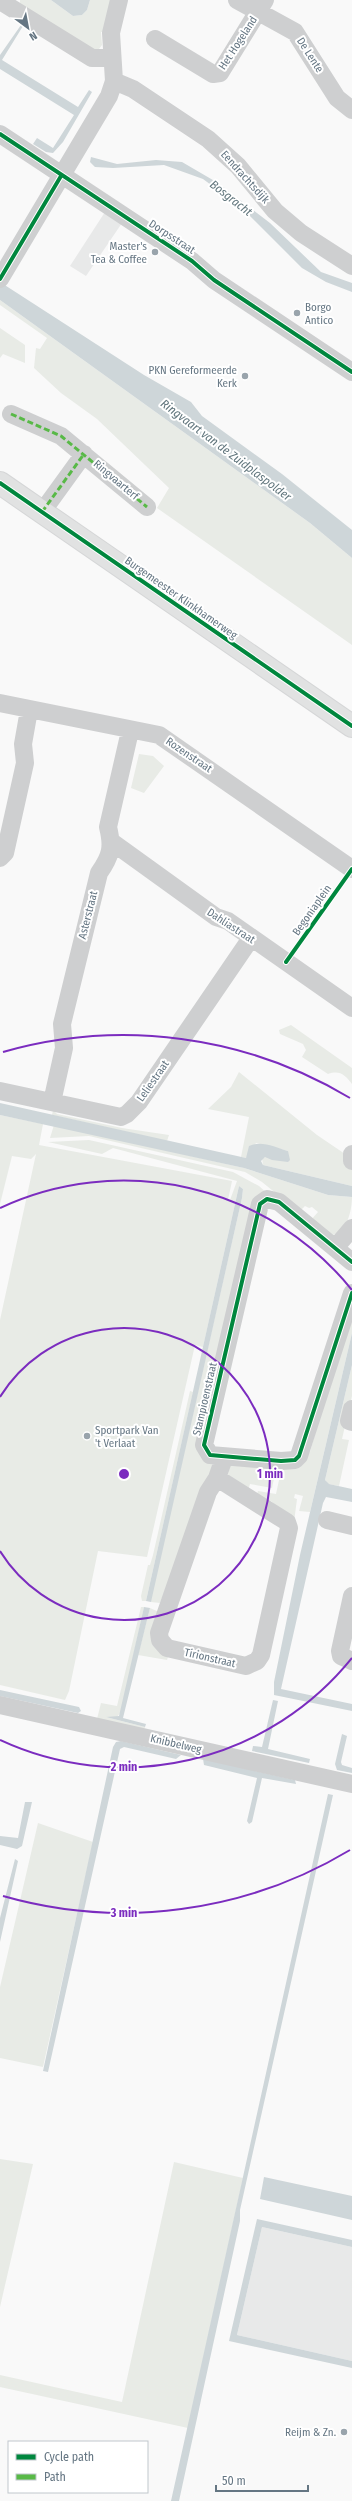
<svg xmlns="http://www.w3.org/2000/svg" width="352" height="2501" font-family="'Fira Sans Condensed',sans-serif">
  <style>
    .built { fill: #e8e9e9 }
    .green { fill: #e8ebe6 }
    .water { fill: #ced6d9 }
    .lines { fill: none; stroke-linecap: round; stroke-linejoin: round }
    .major-casing { stroke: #d5d6d7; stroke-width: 24 }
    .minor { stroke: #cecfd0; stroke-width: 18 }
    .major { stroke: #e1e2e2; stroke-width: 22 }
    .quiet { stroke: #58b947; stroke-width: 3; stroke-dasharray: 6 3; stroke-linecap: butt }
    .cycleway-casing { stroke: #fff; stroke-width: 6 }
    .cycleway { stroke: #00873e; stroke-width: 4 }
    .ring { fill: none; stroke: #7b2cbf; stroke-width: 2 }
    .poi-dot { fill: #99a4ac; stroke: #fff; stroke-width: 1.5 }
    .labels { text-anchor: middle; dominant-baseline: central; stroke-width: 4; stroke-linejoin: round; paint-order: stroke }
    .street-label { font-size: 11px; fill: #657683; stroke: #fff }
    .poi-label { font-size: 11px; fill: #657683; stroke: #fff; text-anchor: end }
    .water-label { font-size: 12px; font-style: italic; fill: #60757c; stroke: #fff }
    .centre { fill: #7b2cbf; stroke: #fff; stroke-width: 2 }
    .ring-label { font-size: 12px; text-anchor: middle; font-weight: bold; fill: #7b2cbf; stroke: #fff; stroke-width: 4; stroke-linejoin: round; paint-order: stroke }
  </style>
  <rect width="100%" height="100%" fill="#f9f9f9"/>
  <path class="built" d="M105 212 122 223 86 276 70 266Z
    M262 2227 352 2247V2361L237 2335Z"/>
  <path class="green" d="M20 0H51L73 16 82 15 87 10 90 0H113L105 32H101L102 45 96 53 20 4Z
    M0 300 310 523 352 558V645L157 508 169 488 97 419 61 393 34 368 36 348 40 349 47 338 0 305Z
    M0 328 25 345V363L3 354 0 358Z
    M139 754 153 756 164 766 144 793 131 788Z
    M291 1025 352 1068V1084C345 1075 340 1070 328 1074L302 1057 306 1050 303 1044 280 1034 279 1030Z
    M239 1072 317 1135 348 1156 352 1170V1186L263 1165 262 1158 288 1151 256 1143 246 1158 241 1157 249 1117 208 1109 231 1087Z
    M53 1110 57 1114 122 1128 169 1135 167 1141 52 1115Z
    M0 1115 43 1124 39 1145 232 1181 228 1200H230L237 1181 113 1148 102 1154 48 1142 89 1140 233 1172 259 1186 268 1194 209 1460 212 1464V1470L160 1603 151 1602V1598L242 1198 243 1189 239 1186 203 1347 195 1345 147 1557 98 1551 69 1691 65 1700 0 1685V1320L36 1154 31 1159 12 1156 0 1204Z
    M54 1125 244 1168 328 1195 352 1197C352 1210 347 1233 332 1235L311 1220 318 1212 312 1207 309 1208 305 1206 299 1212 262 1182 245 1172 89 1136 50 1138Z
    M352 1305V1333L310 1512 299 1511 303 1496 295 1494 294 1498 297 1499 294 1522 271 1501 256 1498 258 1491 276 1494 282 1466 310 1452Z
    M352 1365V1396L342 1439 349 1440 339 1486 328 1484 325 1480Z
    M190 1391 193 1392 146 1601H142L141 1596 148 1565H150L153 1555Z
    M277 1464 272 1488 250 1484 247 1493 227 1478 230 1466Z
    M141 1607H144L121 1712 117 1717H106L145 1727 143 1734 97 1719 101 1703 117 1706Z
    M150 1608 159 1612 169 1653 167 1660 138 1655Z
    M38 1823 93 1842 43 2067 0 2058V1987Z
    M0 2159 33 2164 0 2307Z
    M174 2162 243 2178 188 2428 0 2387V2375L122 2402Z"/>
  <path class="water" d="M51 0H90L87 10 82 15 73 16Z
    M21 25 23 26 2 60 78 107 89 90 92 92 63 142 53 153 46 152 33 144 37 138 53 148 74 115 0 69V55Z
    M91 157 117 164 156 160 182 162 218 183 270 223 321 272 352 283V292L326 282 302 268 242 208 203 179 164 165 113 168 95 167 90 162Z
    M0 282 144 375 191 402 202 416 282 474 352 530V558L310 523 0 300Z
    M0 1103 246 1158 249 1146C261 1140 275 1147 288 1151L290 1160 288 1162 272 1160 265 1157 261 1161 263 1165 352 1186V1197L328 1195 244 1168 0 1115Z
    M239 1186 243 1189 242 1198 151 1602 146 1601Z
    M352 1333V1365L325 1480 329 1484 352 1489V1502L326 1497 323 1503 281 1689 352 1704V1711L274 1695V1682L300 1555Z
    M144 1607 150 1608 123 1718 146 1724 145 1727 106 1717 119 1716Z
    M0 1690 79 1707 81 1711 78 1713 0 1696Z
    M273 1700 278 1701 268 1749 310 1759 309 1763 252 1751 253 1746 262 1747Z
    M342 1734 347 1736 341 1762 342 1765 352 1768V1773L337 1770 335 1764Z
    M121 1741 181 1755 176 1759 124 1747 120 1749 48 2072 43 2071 113 1747 116 1742Z
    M203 1759 295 1780 296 1784 262 1778 252 1822 249 1824 247 1821 257 1778 204 1765Z
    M328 1794 333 1795 240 2210V2221L179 2501H171Z
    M25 1802H32L22 1846 17 1849 0 1845V1836L18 1838Z
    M15 1859 18 1861 0 1942V1918Z
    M264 2177 352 2196V2220L260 2199Z
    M257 2219 352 2240V2247L262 2227 237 2335 352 2361V2368L229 2341Z"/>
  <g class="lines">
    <defs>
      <path id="major" d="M0 483 352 726"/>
    </defs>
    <use href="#major" class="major-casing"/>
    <path class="minor" d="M237 0 295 32 337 98 352 110
      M0 1 92 58H112
      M155 39 213 74 220 73 265 0
      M114 81 133 89 208 139 238 166 275 211 301 233 352 266
      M0 134 192 261 214 280 352 372
      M0 279 109 96 114 81 111 33 119 0
      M11 414 61 436 147 507
      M42 512 84 454
      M0 703 159 735 352 869
      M112 842 216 917 228 921 352 1008
      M0 858 5 853 25 763 23 744 29 710
      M0 1091 121 1117 127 1114 139 1102 251 938
      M52 1102 64 1048 62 1024 99 873C111 856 113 847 108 827L130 731
      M352 1154V1161
      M335 1248 352 1228
      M352 1262 279 1202 267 1199 260 1204 204 1445 210 1455 281 1461 295 1460 299 1456 352 1293
      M352 1409 349 1421 352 1422
      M217 1478 287 1522 289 1528 261 1655 257 1661 246 1666 167 1648 160 1640 159 1633 208 1492 217 1478 224 1458
      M327 1520 352 1526
      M352 1596 340 1651 341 1656 352 1661
      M0 1705 352 1784"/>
    <use href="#major" class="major"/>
    <path class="quiet" d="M11 414 61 436 147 507
      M42 512 84 454"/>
    <defs>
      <path id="cycleway" d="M0 134 192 261 214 280 352 372
        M0 279 61 176
        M0 483 352 726
        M286 962 352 869
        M352 1262 279 1202 267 1199 260 1204 204 1445 210 1455 281 1461 295 1460 299 1456 352 1293"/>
    </defs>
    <use href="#cycleway" class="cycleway-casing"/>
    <use href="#cycleway" class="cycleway"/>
  </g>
  <g class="ring">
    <path d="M0 1397A146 146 0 1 1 0 1551"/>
    <path d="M352 1658A293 293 0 0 1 0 1740M0 1208A293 293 0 0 1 352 1290"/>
    <path d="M350 1850A439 439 0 0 1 3 1896M3 1052A439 439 0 0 1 350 1098"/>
  </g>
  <g class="poi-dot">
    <circle cx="155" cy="252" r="4"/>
    <circle cx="297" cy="313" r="4"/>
    <circle cx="245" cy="376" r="4"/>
    <circle cx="87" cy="1436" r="4"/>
    <circle cx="344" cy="2432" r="4"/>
  </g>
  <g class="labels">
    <g class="street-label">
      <text transform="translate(238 43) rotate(-57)">Het Hogeland</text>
      <text transform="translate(310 55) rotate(57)">De Lente</text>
      <text transform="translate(245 177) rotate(48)">Eendrachtsdijk</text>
      <text transform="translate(172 237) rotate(33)">Dorpsstraat</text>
      <text transform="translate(116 480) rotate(40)">Ringvaarterf</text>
      <text transform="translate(181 598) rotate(35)">Burgemeester Klinkhamerweg</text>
      <text transform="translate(189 755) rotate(34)">Rozenstraat</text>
      <text transform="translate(312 910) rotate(-55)">Begoniaplein</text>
      <text transform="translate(88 915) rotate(-76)">Asterstraat</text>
      <text transform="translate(231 926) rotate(33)">Dahliastraat</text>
      <text transform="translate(153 1081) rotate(-55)">Leliestraat</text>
      <text transform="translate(205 1399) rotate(-77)">Stampioenstraat</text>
      <text transform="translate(210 1658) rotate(13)">Tirionstraat</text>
      <text transform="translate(176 1744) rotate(13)">Knibbelweg</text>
    </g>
    <g class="poi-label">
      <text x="147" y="246">Master's<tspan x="147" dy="13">Tea &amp; Coffee</tspan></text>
      <text x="305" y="307" text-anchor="start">Borgo<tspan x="305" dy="13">Antico</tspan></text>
      <text x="237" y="370">PKN Gereformeerde<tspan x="237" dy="13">Kerk</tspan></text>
      <text x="95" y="1430" text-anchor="start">Sportpark Van<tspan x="95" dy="13">'t Verlaat</tspan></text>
      <text x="336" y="2432">Reijm &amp; Zn.</text>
    </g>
    <g class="water-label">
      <text transform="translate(231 198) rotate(38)">Bosgracht</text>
      <text transform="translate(226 450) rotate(37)">Ringvaart van de Zuidplaspolder</text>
    </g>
  </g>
  <circle cx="124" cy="1474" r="6" class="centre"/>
  <g class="ring-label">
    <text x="270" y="1478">1 min</text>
    <text x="124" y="1771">2 min</text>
    <text x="124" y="1917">3 min</text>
  </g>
  <rect x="8" y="2441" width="140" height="52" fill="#ffffff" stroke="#c1c8cd"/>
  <rect x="16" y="2454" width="20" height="6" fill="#00873e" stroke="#c1c8cd"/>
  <text x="44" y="2461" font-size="12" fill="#657683">Cycle path</text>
  <rect x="16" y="2474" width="20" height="6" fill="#58b947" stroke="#c1c8cd"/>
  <text x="44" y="2481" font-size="12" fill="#657683">Path</text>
  <g transform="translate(28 28) rotate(148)" stroke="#ffffff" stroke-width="3" paint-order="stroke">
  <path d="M0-3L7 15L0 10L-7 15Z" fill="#657683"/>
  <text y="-6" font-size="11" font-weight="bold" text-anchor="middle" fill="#657683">N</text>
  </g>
  <path d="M216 2485v6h92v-6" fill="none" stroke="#657683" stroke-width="2"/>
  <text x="222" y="2485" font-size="12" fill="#657683" stroke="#ffffff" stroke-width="3" paint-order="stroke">50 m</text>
</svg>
